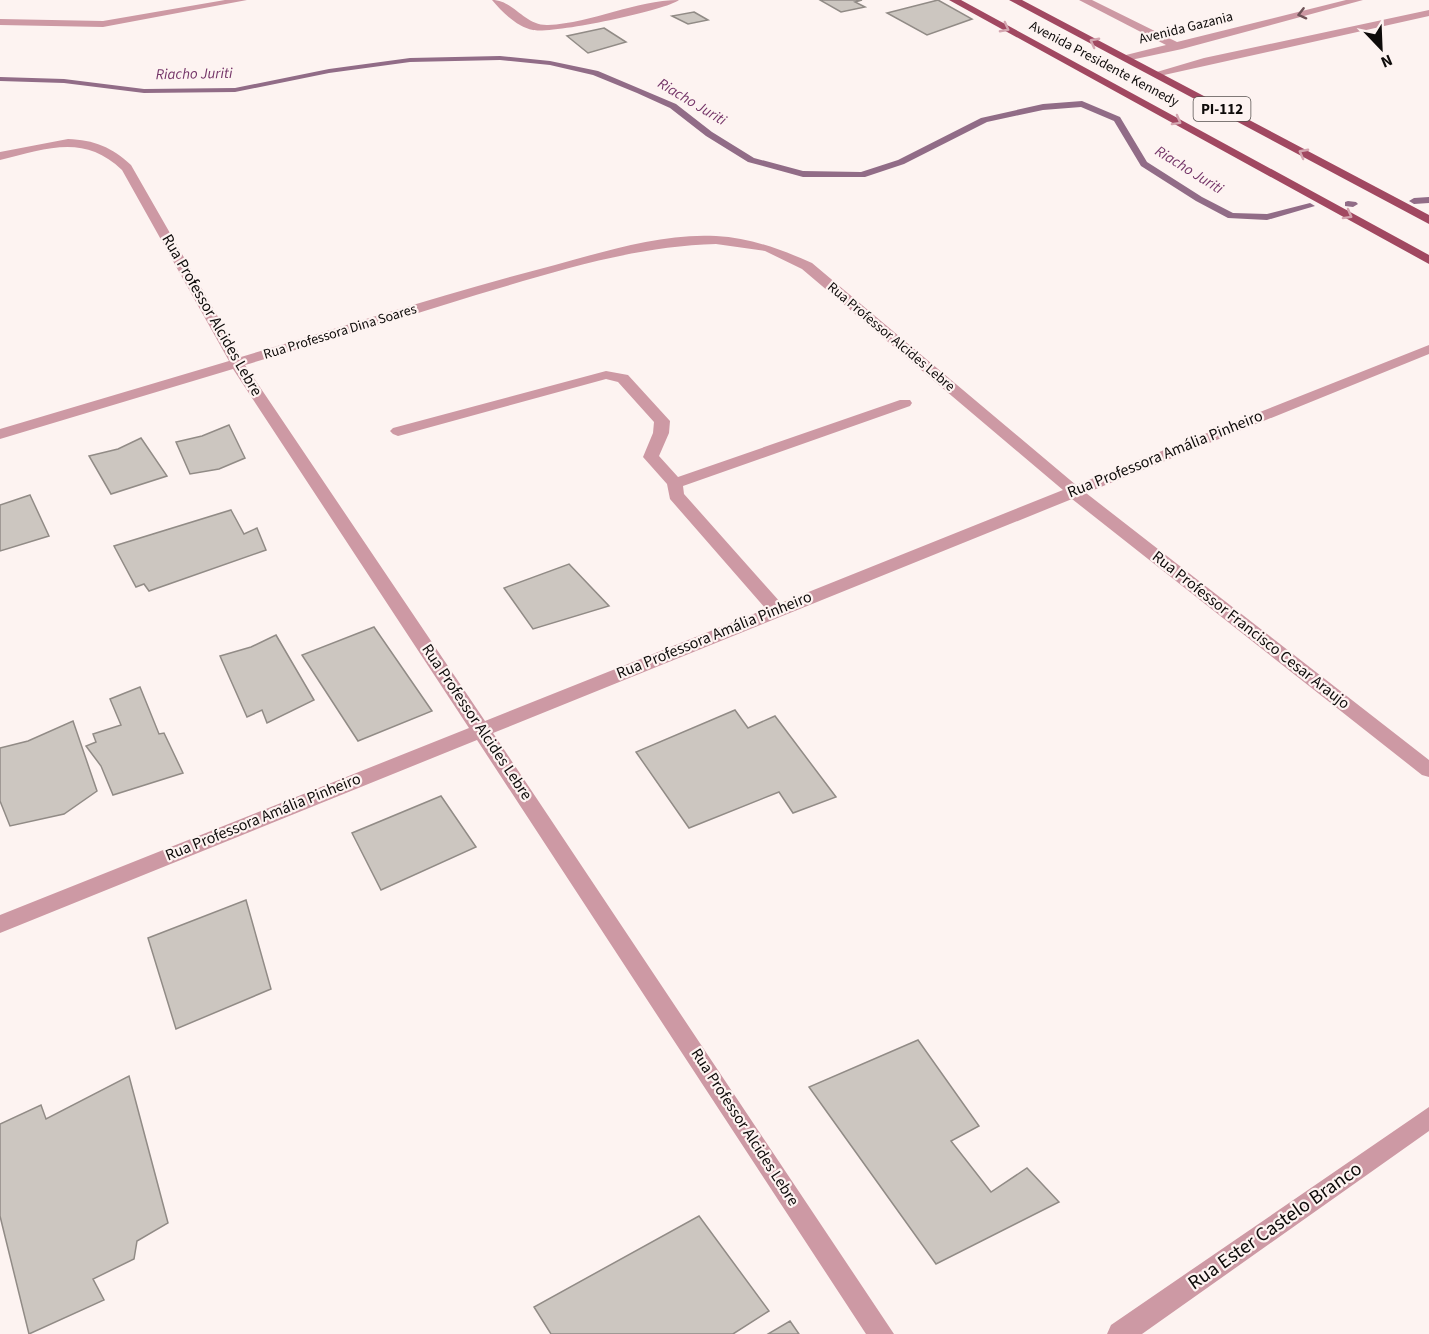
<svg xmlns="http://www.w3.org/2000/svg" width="1429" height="1334" font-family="'Source Sans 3',sans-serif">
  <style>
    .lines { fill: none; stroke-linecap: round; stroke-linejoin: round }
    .stream { fill: #916c87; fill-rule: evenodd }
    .building { fill: #ccc6c0; stroke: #918b86; stroke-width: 1.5 }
    .minor { fill: #cd99a4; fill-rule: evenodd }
    .major { fill: #a14861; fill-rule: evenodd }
    .oneway { stroke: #6e5257 }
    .oneway2 { stroke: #d4a6b0 }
    .labels { text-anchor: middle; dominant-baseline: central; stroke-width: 4.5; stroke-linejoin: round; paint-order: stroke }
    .far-street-label { font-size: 14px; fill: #0e0b0a; stroke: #fdf3f1 }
    .far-water-label { font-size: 15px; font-style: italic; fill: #753669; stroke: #fdf3f1 }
    .shield { fill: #fdf3f1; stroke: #56514f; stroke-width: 1.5 }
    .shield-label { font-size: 15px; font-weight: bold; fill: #0e0b0a }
    .street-label { font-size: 16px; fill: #0e0b0a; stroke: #fdf3f1 }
    .near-street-label { font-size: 20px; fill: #0e0b0a; stroke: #fdf3f1 }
  </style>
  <rect width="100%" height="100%" fill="#fdf3f1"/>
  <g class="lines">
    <path class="stream" d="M500 56 550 61 598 71 676 104 712 132 754 158 803 171 861 172 898 160 981 118 1043 104 1082 101 1120 117 1147 162 1202 197 1233 213 1267 214 1310 203 1315 206 1267 220 1228 218 1196 201 1141 166 1114 121 1081 107 1043 110 987 122 904 164 865 177H803L748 162 706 136 670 108 637 93 593 75 550 65 500 60 410 62 329 73 235 92 144 93 64 83 0 81V77L64 79 144 89 235 88 329 69 410 58Z
      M1429 197V203L1414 204 1409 201 1414 198Z
      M1348 201 1356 202 1358 204 1353 207 1345 206V202Z"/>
  </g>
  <path class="building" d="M820 0H862L855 2 865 7 841 12Z
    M938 0 972 19 927 35 887 13Z
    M694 12 708 20 688 24 672 16Z
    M604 28 626 42 588 53 567 36Z
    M229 425 245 458 219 469 190 474 176 442 202 436Z
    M141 438 167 476 111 494 89 456 118 449Z
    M30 495 49 536 0 551V505Z
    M231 510 244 534 257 528 266 550 149 591 144 584 136 587 114 546Z
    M569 564 609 606 533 629 504 588Z
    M374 627 432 711 358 741 302 655Z
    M276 635 314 700 267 723 262 710 247 717 220 656 251 647Z
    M140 687 159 734 164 733 183 773 113 795 101 766 86 746 96 742 93 734 121 725 110 699Z
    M735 710 748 728 775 716 836 797 793 813 779 792 689 828 636 752Z
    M73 721 97 791 64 814 10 826 0 801V748L28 741Z
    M441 796 476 847 381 890 352 833Z
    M246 900 271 989 176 1029 148 938Z
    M918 1040 979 1126 951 1141 991 1192 1027 1168 1059 1202 936 1264 809 1087Z
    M129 1076 168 1223 137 1241 134 1259 93 1279 104 1300 29 1334 0 1216V1124L41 1105 46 1119Z
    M699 1216 769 1311 733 1334H551L534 1307Z
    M790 1321 799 1334H768Z"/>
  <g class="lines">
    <path class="minor" d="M225 0H247L103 27 0 25V19L103 21Z
      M492 0C514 0 524 26 548 25 593 23 635 0 679 0 664 11 553 34 533 30 517 27 502 12 492 0Z
      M1079 0H1092L1177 42 1346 0H1363L1182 49 1126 61 1121 58 1122 56 1166 45Z
      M1429 10V16L1155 77 1150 74 1204 58Z
      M68 139C94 140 112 147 131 165L241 357C345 326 450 292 555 265 606 251 663 233 716 236 751 238 780 249 812 263L1076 485 1429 345V354L1086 493 1429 760V777L1422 775 1072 499 493 733 894 1334H866L477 740 0 933V915L469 728 233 369 0 439V429L229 361 122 170C84 133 46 149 0 160V152ZM716 244 765 251 802 269 1063 490 781 603 684 494 683 486 910 406 912 403 910 400H900L678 477 659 456 669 433 670 421 628 375 606 371 393 428 390 431 393 434 398 436 606 379 618 382 654 422 653 433 643 457 667 484 670 499 766 609 485 721 245 365C322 342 399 319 476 295 554 272 634 246 716 244Z
      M1429 1107V1131L1142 1334H1107L1111 1325Z"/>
    <path class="major" d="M949 0H961L1429 255V264Z
      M1009 0H1022L1429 215V224Z"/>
  </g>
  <defs><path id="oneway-chevron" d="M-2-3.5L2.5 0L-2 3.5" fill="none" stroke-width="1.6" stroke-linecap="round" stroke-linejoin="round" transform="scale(1.5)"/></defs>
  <use class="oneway" href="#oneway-chevron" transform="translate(1302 14) rotate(166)"/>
  <g class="oneway2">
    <use href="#oneway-chevron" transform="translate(1005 28) rotate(28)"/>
    <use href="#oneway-chevron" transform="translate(1094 42) rotate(-152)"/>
    <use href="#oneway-chevron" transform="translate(1177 121) rotate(29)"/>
    <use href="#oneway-chevron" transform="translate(1303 153) rotate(-152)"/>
    <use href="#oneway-chevron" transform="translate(1348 215) rotate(29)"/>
  </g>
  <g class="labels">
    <g class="far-street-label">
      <text transform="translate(1186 28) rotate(-14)">Avenida Gazania</text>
      <text transform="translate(1104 64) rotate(28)">Avenida Presidente Kennedy</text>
      <text transform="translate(340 332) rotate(-17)">Rua Professora Dina Soares</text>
      <text transform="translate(891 337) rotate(40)">Rua Professor Alcides Lebre</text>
    </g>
    <g class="far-water-label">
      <text transform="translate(194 74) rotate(-1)">Riacho Juriti</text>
      <text transform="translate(692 102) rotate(31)">Riacho Juriti</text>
      <text transform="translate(1189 170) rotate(32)">Riacho Juriti</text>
    </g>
    <rect class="shield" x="1193.5" y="97" width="57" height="24" rx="4.5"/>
    <g class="shield-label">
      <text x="1222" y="109">PI-112</text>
    </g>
    <g class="street-label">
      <text transform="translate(212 315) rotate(60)">Rua Professor Alcides Lebre</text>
      <text transform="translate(1165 454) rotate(-22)">Rua Professora Amália Pinheiro</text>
      <text transform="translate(1251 630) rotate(38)">Rua Professor Francisco Cesar Araujo</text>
      <text transform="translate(714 635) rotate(-22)">Rua Professora Amália Pinheiro</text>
      <text transform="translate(477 722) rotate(56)">Rua Professor Alcides Lebre</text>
      <text transform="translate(263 817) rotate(-22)">Rua Professora Amália Pinheiro</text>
      <text transform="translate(745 1127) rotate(57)">Rua Professor Alcides Lebre</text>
    </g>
    <g class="near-street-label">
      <text transform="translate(1275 1226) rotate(-35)">Rua Ester Castelo Branco</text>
    </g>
  </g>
  <g transform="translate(1381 48) rotate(157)" stroke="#fdf3f1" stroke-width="4.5" paint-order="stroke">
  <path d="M0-4.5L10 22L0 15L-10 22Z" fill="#0e0b0a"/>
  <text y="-9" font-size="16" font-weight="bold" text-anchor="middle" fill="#0e0b0a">N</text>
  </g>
</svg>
